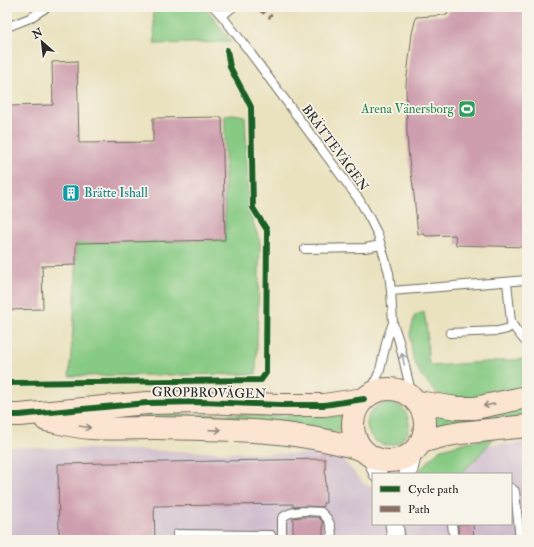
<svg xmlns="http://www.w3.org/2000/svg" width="534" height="547" font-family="'IM FELL Double Pica',serif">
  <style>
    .industrial { fill: #cfbdce }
    .green { fill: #87ca83; stroke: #597a57 }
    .building { fill: #ce9eaf }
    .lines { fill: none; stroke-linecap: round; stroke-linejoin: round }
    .lane-casing { stroke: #6e6b5f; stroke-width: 10 }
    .street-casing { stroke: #6e6b5f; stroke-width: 19 }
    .secondary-casing { stroke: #6e6b5f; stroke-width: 24 }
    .lane { stroke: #fff; stroke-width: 8 }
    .street { stroke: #fff; stroke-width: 17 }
    .secondary { stroke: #fce5d0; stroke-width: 22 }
    .quiet { stroke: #8d6e63; stroke-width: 5; stroke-dasharray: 10 5; stroke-linecap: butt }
    .cycleway-casing { stroke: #f7f3e8; stroke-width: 8 }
    .cycleway { stroke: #1b5e20; stroke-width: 6 }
    .oneway { stroke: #a0a0a0 }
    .oneway2 { stroke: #94887e }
    .labels { text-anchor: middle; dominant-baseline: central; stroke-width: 3.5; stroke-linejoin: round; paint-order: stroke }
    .leisure-label { font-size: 13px; fill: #27864d; stroke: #f7f3e8; text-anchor: end }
    .street-label { font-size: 13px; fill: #2b2b2b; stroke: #f7f3e8 }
    .culture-label { font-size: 13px; fill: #0d838f; stroke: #f7f3e8; text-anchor: start }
  </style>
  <rect width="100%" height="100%" fill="#f7f3e8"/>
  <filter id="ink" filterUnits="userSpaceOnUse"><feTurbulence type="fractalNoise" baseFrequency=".025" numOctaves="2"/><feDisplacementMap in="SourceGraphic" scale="8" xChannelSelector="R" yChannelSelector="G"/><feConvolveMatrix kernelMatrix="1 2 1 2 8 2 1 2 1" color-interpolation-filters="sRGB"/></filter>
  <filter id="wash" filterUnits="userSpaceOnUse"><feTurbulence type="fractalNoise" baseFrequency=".012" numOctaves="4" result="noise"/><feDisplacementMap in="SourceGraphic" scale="16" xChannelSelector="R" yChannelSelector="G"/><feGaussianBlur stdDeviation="0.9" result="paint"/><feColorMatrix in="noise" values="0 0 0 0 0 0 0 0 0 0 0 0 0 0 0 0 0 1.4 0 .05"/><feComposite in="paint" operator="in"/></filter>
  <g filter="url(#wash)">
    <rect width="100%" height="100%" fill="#eae2bf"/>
    <path class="industrial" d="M527 442V540H7V447L339 455 364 484 373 488V524H511V474H449L475 445 511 444Z"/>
    <path class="green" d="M153 7H201L210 13 231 42 155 44Z
      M233 114 245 116 249 211 260 242 256 374 69 376C73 332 77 288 76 243L225 240V115Z
      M424 312 427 331 428 360 431 366 527 359V389L476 399 445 398 434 390 421 375 413 359 410 334 415 315Z
      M367 424a21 21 0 1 1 42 0a21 21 0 1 1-42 0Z
      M527 406V419L498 420 436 425 434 413Z
      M146 414 345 416 342 432 308 429 145 420Z
      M494 438 474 461 460 474H419L420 470 439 450 467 442Z"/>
    <g id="blocks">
      <path class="building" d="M449 7H527V247L456 245 455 235 426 236 424 234H418L413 186 409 160 407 134 406 84 412 34 416 17 447 15Z
        M77 61 79 143 153 142V118L222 117 225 240 76 243V265L42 266 43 309 7 310V106L53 105 52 62Z
        M325 459 326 503H323V507L306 506 293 507V504L154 506 155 540H102V535H59L58 464Z
        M301 517H319L320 519 323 522V540H293V518Z
        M458 524H473L474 540H459Z"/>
    </g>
  </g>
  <g filter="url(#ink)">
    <use href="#blocks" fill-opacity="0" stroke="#6e6b5f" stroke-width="1"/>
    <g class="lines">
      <defs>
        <path id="lane" d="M214 7 222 16 243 43 360 201 370 219 378 235 389 273 391 291 393 323 399 341 412 396
          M222 16 233 7
          M7 27 30 18 47 7
          M305 249 365 248 381 245
          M507 282 511 322 516 330 524 340 527 341
          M391 291 527 280
          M450 333 498 331 507 329 513 325
          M370 394 380 370 387 339 393 323
          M511 488 515 491 520 540
          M452 524 454 540
          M177 540V534L271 535 272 540
          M282 540V518C292 509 309 511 321 512 331 521 332 528 332 540"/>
        <path id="street" d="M371 456 378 474
          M408 474 413 452
          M394 524 395 530 396 540"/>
        <path id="secondary" d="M353 425a36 36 0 1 1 72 0a36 36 0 1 1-72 0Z
          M417 402 457 408H475L527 397
          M7 415H19L147 403 202 402 280 405H324L364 399
          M46 420C61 423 76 427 91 428 112 429 134 428 155 428 225 429 296 429 363 450
          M421 442 443 436 460 433 527 426"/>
      </defs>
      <use href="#lane" class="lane-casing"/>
      <use href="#street" class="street-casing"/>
      <use href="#secondary" class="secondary-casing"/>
      <use href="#lane" class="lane"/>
      <use href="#street" class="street"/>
      <use href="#secondary" class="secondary"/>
      <path class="quiet" d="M257 7 271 17"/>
      <defs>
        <path id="cycleway" d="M7 383 261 380 266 373 267 230 253 208 251 107 230 67 227 50
          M7 415H19L147 403 202 402 280 405H324L364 399"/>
      </defs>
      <use href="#cycleway" class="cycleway-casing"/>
      <use href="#cycleway" class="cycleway"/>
    </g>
    <defs><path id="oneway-shaft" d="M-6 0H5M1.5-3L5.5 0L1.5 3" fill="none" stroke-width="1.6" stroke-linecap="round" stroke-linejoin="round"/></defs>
    <use class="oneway" href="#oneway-shaft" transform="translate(403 359) rotate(-102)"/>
    <g class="oneway2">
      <use href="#oneway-shaft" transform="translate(489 405) rotate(169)"/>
      <use href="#oneway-shaft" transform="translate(85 427) rotate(9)"/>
      <use href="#oneway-shaft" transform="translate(215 430) rotate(2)"/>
    </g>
  </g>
  <defs>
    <symbol id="stadium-square" viewBox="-11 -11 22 22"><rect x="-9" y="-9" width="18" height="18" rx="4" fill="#2e9e5b" stroke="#f7f3e8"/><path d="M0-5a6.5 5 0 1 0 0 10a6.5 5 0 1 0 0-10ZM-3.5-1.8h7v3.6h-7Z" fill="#fff"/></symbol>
    <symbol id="building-square" viewBox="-11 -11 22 22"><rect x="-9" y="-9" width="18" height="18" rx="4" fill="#0f9aa8" stroke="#f7f3e8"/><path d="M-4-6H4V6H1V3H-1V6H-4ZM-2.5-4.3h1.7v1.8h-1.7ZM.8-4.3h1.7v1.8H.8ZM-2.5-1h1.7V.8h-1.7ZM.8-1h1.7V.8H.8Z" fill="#fff"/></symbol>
  </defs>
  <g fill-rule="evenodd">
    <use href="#stadium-square" x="457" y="99" width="20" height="20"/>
    <use href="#building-square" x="61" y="183" width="20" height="20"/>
  </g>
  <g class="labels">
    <g class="leisure-label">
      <text x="454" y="109">Arena Vänersborg</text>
    </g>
    <g class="street-label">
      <text transform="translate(335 148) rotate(54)">BRÄTTEVÄGEN</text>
      <text transform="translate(209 393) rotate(1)">GROPBROVÄGEN</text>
    </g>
    <g class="culture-label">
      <text x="84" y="193">Brätte Ishall</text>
    </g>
  </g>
  <rect width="534" height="547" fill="none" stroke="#f7f3e8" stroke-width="24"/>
  <rect x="372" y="473" width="140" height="52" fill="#f7f3e8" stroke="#a5a39c"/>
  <rect x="380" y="486" width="20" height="6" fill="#1b5e20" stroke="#a5a39c"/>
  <text x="408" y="493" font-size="12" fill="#2b2b2b">Cycle path</text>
  <rect x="380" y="506" width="20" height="6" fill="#8d6e63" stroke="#a5a39c"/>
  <text x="408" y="513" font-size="12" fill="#2b2b2b">Path</text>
  <g transform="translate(42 42) rotate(332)" stroke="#f7f3e8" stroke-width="3" paint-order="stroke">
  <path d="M0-3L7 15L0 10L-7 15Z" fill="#2b2b2b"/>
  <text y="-6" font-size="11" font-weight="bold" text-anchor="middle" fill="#2b2b2b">N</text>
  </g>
</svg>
